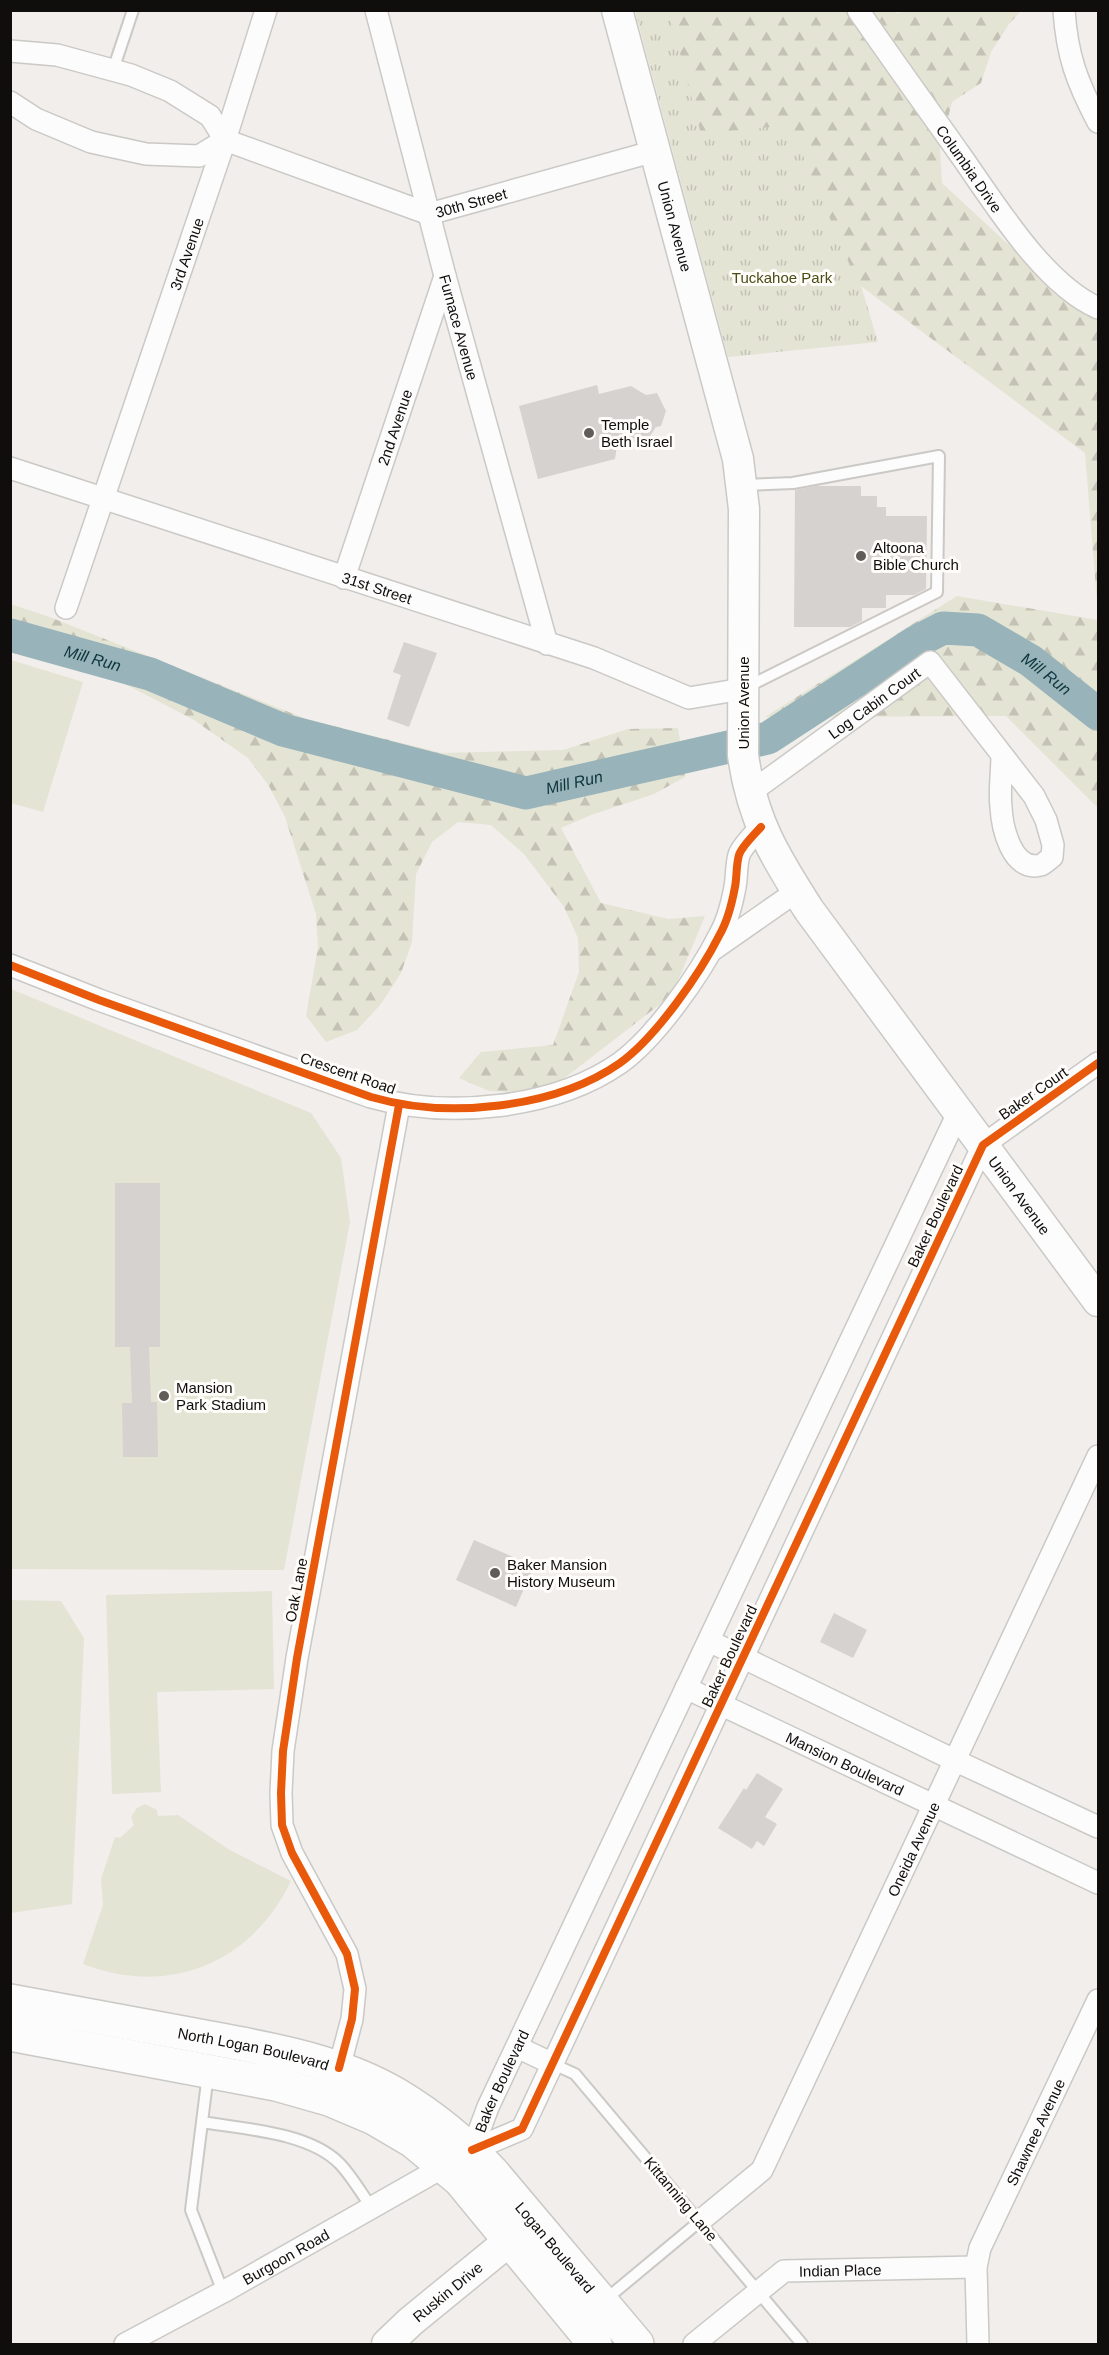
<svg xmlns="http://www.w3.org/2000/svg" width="1109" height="2355" font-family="Helvetica,sans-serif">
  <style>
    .grass { fill: url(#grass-tufts) }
    .forest { fill: url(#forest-firs) }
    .garden { fill: #e4e4d4 }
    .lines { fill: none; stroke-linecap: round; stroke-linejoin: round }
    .river { stroke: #98b3b9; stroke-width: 33 }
    .building { fill: #d5d2d0 }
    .lane-casing { stroke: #cac9c6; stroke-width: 14 }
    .street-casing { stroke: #cac9c6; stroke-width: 24 }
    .secondary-casing { stroke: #cac9c6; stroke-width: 33 }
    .primary-casing { stroke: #cac9c6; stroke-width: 36 }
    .lane { stroke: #fdfcfc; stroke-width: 10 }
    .street { stroke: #fdfcfc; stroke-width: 21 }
    .secondary { stroke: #fdfcfc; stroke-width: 30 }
    .primary { stroke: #fdfcfc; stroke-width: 33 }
    .cycleway-casing { stroke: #fffdfa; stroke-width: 11 }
    .cycleway { stroke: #e8590c; stroke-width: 8 }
    .poi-dot { fill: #5f5c5a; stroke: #fffdfa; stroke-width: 2 }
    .labels { text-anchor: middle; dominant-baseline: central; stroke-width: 6; stroke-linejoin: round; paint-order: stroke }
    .street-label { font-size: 15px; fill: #100e0c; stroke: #fffdfa }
    .park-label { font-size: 15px; fill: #4a4c15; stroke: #fffdfa }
    .poi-label { font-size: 15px; fill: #100e0c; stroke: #fffdfa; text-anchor: start }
    .water-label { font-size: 16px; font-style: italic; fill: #0c343d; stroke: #fffdfa }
  </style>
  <defs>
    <pattern id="grass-tufts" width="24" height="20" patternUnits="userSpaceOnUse" patternTransform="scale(1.5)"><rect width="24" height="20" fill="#e4e4d4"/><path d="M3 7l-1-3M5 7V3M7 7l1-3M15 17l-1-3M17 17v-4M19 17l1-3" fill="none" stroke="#c3c2b5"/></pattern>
    <pattern id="forest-firs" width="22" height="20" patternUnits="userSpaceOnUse" patternTransform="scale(1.5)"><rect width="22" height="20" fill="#e4e4d4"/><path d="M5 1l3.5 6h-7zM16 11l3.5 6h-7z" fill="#c3c2b5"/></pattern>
  </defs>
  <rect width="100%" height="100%" fill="#f1eeeb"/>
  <path class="grass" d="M635 11H778L878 342 728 357Z"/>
  <path class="forest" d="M894 10 896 13 913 10 1021 11 1009 24 991 52 981 83 952 102 940 149 942 183 1080 311 1098 319V614L1085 453 858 284 790 125 701 134 669 11Z
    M957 596 1098 620V808L1006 716 765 717Z
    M10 604 47 616 309 720 442 753 563 750 628 729 678 728 685 777 654 794 591 815 561 828 601 903 668 919 705 916 672 995 562 1080 522 1092 489 1091 459 1078 481 1052 553 1045 579 972 578 938 564 907 524 854 491 825 458 822 432 842 416 874 412 942 401 973 381 1004 357 1030 326 1042 306 1016 318 947 316 914 285 817 269 786 248 758 194 720 108 675 11 647Z"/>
  <path class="garden" d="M11 660 83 682 43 812 11 803Z
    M11 989 311 1113 341 1158 350 1222 284 1570 11 1569Z
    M272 1591 274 1689 157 1692 161 1792 112 1794 106 1595Z
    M11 1600 61 1601 84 1638 72 1904 11 1913Z
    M145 1804 157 1810 158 1816 178 1815 228 1849 291 1881C251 1964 168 1997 83 1964L103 1905 101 1879 115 1837 120 1838 134 1825 131 1817 137 1808Z"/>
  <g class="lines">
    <path class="river" id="s1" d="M10 635 150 674 283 730 526 793 768 738 914 643 943 628 978 630 1031 661 1098 714"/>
  </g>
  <path class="building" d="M597 385 599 394 631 386 646 395 657 393 666 411 661 426 656 427 648 439 617 446 615 459 538 479 519 406Z
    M816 486H861V496H877V507H886V516H927L926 589 914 595H886V608H862V621L850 627H794L795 490Z
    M404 642 437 653 409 727 387 719 401 675 393 672Z
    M115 1183H160V1347H149L151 1402H157L158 1457H123L122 1403H132L130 1347H115Z
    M474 1540 534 1566 516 1607 456 1580Z
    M834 1613 867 1630 853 1658 820 1642Z
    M757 1773 783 1789 765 1817 777 1824 764 1846 757 1841 752 1849 718 1828 744 1788 746 1790Z"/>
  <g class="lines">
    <defs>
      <path id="lane" d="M113 70 133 10
        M743 485 793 483 939 456 937 592 745 688
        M553 2064 575 2074 802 2344
        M208 2074 191 2210 223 2292
        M202 2122C243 2129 308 2132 339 2163 351 2175 361 2193 372 2208
        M605 2300 700 2221"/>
      <g id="street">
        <path id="s2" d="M376 10 445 276 547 644"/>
        <path id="s3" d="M858 10C891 58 925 105 959 153 994 202 1042 283 1098 308"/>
        <path d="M1064 10C1067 56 1077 82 1098 122"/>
        <path id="s4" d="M10 51 57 55 131 75 170 91 210 116 225 140 429 214 655 151"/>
        <path d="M10 102 36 119 91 142 146 154 199 156 225 140"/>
        <path id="s5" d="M10 468 594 658 689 698 742 689"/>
        <path id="s6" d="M344 578 445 276"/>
        <path id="s7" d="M66 608 225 140 266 10"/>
        <path id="s8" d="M751 792 930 662 1034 796 1046 820 1053 845 1052 857C1049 859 1044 864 1041 865 1012 873 1002 827 1001 807 999 790 1002 772 1002 755"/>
        <path d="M714 949 797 891"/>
        <path d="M10 965 99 1000 371 1097C447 1119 554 1109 620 1063 656 1037 700 974 720 934 728 920 732 903 735 887 737 877 736 865 739 855 742 846 754 835 761 827"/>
        <path d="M709 1641 954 1760 1098 1827"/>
        <path id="s9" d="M686 1688 1098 1883"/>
        <path d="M517 2047 553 2064"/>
        <path d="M339 2068 352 2019 355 1989 347 1954 292 1853 282 1825 281 1793 283 1751 297 1658 399 1105"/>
        <path d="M472 2150 522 2129 983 1145 1098 1063"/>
        <path id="s10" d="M472 2150 488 2107 959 1111"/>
        <path id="s11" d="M700 2221 762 2170 1098 1456"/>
        <path id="s12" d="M125 2344 223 2292 445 2166"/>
        <path id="s13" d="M694 2344 784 2271 976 2267"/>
        <path id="s14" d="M978 2344 976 2267 980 2248 1098 2000"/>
      </g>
      <g id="secondary">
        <path id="s15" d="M617 10 738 459 744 509 743 755C752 820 775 857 809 910L1098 1301"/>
        <path id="s16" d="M387 2344 410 2322 509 2241"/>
      </g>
      <g id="primary">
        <path id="s17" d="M10 2001C72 2013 133 2024 194 2035 263 2048 336 2059 397 2095 432 2116 464 2142 492 2172L637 2344"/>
        <path d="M10 2034 276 2084 329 2099 374 2118 413 2141 460 2180 595 2344"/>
      </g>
    </defs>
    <use href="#lane" class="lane-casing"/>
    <use href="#street" class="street-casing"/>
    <use href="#secondary" class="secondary-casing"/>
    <use href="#primary" class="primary-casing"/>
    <use href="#lane" class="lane"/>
    <use href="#street" class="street"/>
    <use href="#secondary" class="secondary"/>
    <use href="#primary" class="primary"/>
    <defs>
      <path id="cycleway" d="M10 965 99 1000 371 1097C447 1119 554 1109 620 1063 656 1037 700 974 720 934 728 920 732 903 735 887 737 877 736 865 739 855 742 846 754 835 761 827
        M339 2068 352 2019 355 1989 347 1954 292 1853 282 1825 281 1793 283 1751 297 1658 399 1105
        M472 2150 522 2129 983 1145 1098 1063"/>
    </defs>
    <use href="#cycleway" class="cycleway-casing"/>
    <use href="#cycleway" class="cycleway"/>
  </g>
  <g class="poi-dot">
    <circle cx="589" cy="433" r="6"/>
    <circle cx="861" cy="556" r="6"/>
    <circle cx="164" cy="1396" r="6"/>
    <circle cx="495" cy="1573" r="6"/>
  </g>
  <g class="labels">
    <g class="street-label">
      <text stroke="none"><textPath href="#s3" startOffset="194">Columbia Drive</textPath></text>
      <text stroke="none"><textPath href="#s4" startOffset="502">30th Street</textPath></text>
      <text stroke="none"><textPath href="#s15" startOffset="224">Union Avenue</textPath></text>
      <text stroke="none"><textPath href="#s7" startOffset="374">3rd Avenue</textPath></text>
      <text stroke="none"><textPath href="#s2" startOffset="328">Furnace Avenue</textPath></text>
      <text stroke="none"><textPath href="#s6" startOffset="159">2nd Avenue</textPath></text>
      <text stroke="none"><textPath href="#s5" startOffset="386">31st Street</textPath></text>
      <text transform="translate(743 703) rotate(-90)">Union Avenue</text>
      <text stroke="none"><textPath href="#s8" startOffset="152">Log Cabin Court</textPath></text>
      <text transform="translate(348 1073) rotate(19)">Crescent Road</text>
      <text transform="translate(1033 1093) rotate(-35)">Baker Court</text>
      <text stroke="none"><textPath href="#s15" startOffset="1286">Union Avenue</textPath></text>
      <text transform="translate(935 1216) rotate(-65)">Baker Boulevard</text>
      <text transform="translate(296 1590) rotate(-79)">Oak Lane</text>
      <text transform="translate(729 1656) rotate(-65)">Baker Boulevard</text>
      <text stroke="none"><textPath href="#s9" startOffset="176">Mansion Boulevard</textPath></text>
      <text stroke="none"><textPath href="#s11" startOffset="435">Oneida Avenue</textPath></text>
      <text stroke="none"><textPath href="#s17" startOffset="248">North Logan Boulevard</textPath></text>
      <text stroke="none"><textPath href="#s10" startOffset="75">Baker Boulevard</textPath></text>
      <text stroke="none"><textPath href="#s14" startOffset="225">Shawnee Avenue</textPath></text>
      <text transform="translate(681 2199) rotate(50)">Kittanning Lane</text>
      <text stroke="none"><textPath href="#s17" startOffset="621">Logan Boulevard</textPath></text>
      <text stroke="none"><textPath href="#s12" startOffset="183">Burgoon Road</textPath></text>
      <text stroke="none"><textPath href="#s13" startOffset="172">Indian Place</textPath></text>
      <text stroke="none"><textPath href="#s16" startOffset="80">Ruskin Drive</textPath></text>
    </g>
    <g class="park-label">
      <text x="782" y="277">Tuckahoe Park</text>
    </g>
    <g class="poi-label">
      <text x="601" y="424">Temple<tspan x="601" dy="17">Beth Israel</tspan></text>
      <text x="873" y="547">Altoona<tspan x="873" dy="17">Bible Church</tspan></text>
      <text x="176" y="1387">Mansion<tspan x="176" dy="17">Park Stadium</tspan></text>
      <text x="507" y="1564">Baker Mansion<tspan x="507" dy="17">History Museum</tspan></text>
    </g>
    <g class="water-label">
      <text stroke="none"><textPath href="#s1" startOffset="86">Mill Run</textPath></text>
      <text stroke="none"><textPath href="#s1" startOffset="1112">Mill Run</textPath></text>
      <text stroke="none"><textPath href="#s1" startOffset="590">Mill Run</textPath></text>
    </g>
  </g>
  <rect width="1109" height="2355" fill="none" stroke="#100e0c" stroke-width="24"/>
</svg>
